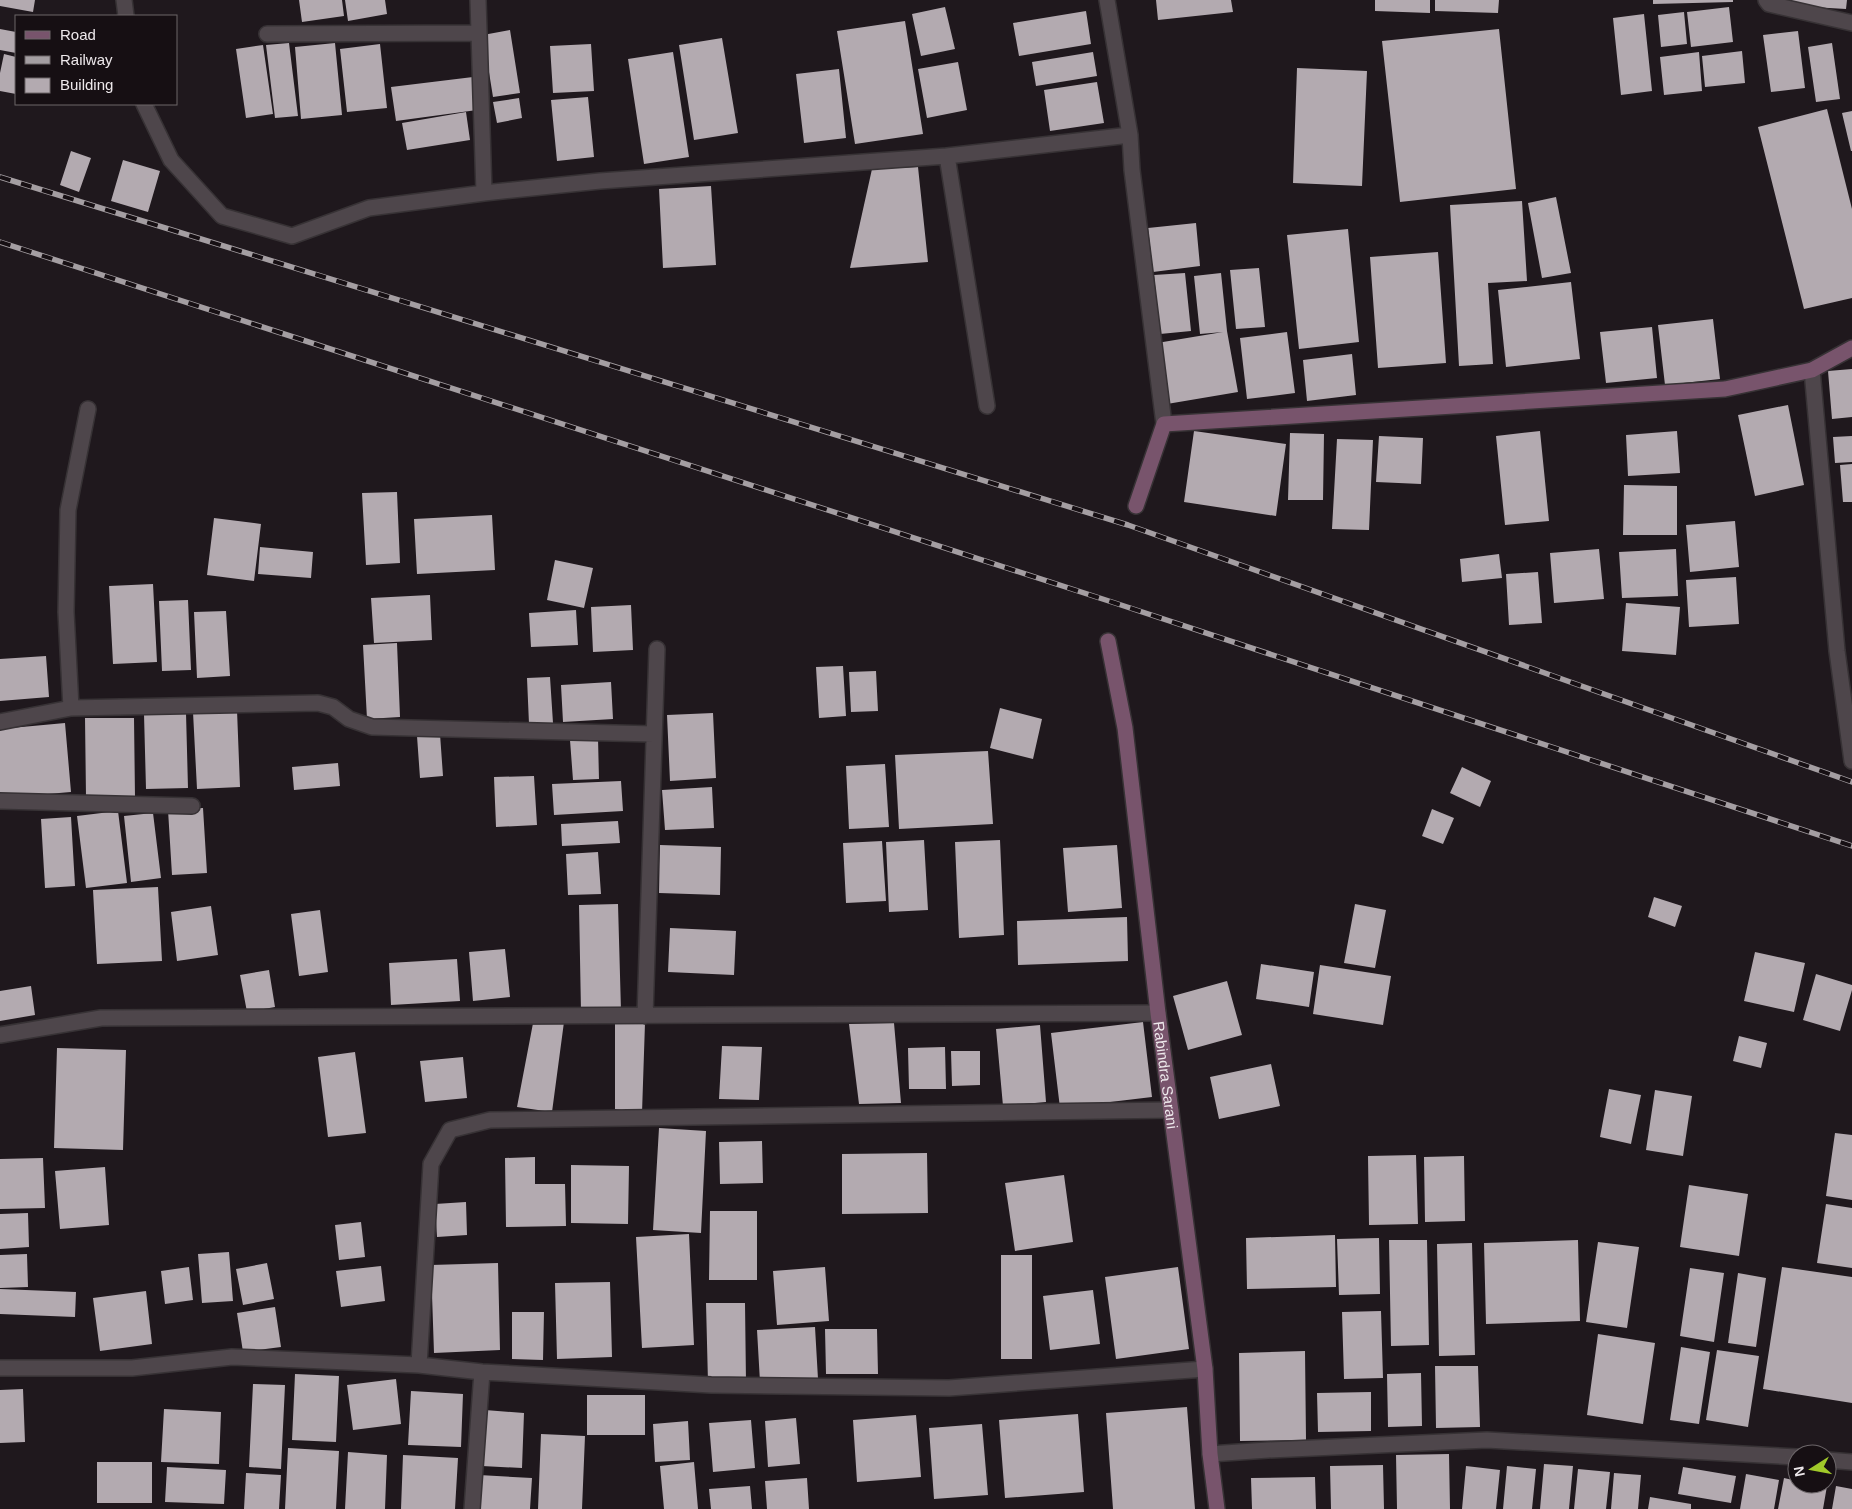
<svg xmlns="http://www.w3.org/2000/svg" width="1852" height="1509" font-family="Helvetica,sans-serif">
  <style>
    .building { fill: #b3aab0 }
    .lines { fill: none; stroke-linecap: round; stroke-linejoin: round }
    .street-casing { stroke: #373235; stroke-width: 18 }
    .secondary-casing { stroke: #373235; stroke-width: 18 }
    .street { stroke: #4e464b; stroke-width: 15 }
    .secondary { stroke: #78546c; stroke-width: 15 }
    .rail-casing { stroke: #a49ea2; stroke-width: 5.5 }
    .rail { stroke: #160f13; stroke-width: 4; stroke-dasharray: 11; stroke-linecap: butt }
    .labels { text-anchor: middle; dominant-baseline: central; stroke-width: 5; stroke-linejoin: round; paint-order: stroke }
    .street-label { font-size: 15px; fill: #ede8eb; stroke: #160f13 }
  </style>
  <rect width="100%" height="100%" fill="#1f181d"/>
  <path class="building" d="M0 0H35L33 12 0 6Z
    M299 0H342L344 16 302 22Z
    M345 0H385L387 14 348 21Z
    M1156 0H1231L1233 12 1158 20Z
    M1375 0H1430V13L1375 11Z
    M1435 0H1499L1498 13 1435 11Z
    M1653 0H1733V2L1653 4Z
    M1777 0H1847L1846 9 1776 5Z
    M945 7 955 49 921 56 912 14Z
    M1729 7 1733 42 1691 47 1687 12Z
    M1086 11 1091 44 1019 56 1013 23Z
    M1684 12 1687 44 1661 47 1658 15Z
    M1644 14 1652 91 1621 95 1613 18Z
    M905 21 923 134 855 144 837 31Z
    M0 29 16 32V53L0 50Z
    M1499 29 1516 189 1400 202 1382 41Z
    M510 30 520 93 493 97 483 35Z
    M1798 31 1805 88 1771 92 1763 35Z
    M722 38 738 133 694 140 679 45Z
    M289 43 298 116 275 118 266 45Z
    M335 43 342 115 301 119 295 47Z
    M1832 43 1840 99 1816 102 1808 47Z
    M380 44 387 108 347 112 340 49Z
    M591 44 594 91 553 93 550 46Z
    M263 45 273 114 246 118 236 49Z
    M1742 51 1745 83 1705 87 1702 56Z
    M673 52 689 157 644 164 628 59Z
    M1093 52 1097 76 1036 86 1032 62Z
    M1699 52 1702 91 1664 95 1660 57Z
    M4 54 16 57V94L0 91V73Z
    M958 62 967 110 927 118 918 69Z
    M1297 68 1367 71 1362 186 1293 183Z
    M839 69 846 138 804 143 796 74Z
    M473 77 477 110 396 121 391 87Z
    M1097 82 1104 123 1050 131 1044 90Z
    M588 97 594 157 557 161 551 100Z
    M519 98 522 118 497 123 493 102Z
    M1827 109 1852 209V298L1804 309 1758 127Z
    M1852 111V151H1851L1842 113Z
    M466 112 470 140 407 150 402 123Z
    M71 151 91 158 79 192 60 185Z
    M123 160 160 171 148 212 111 201Z
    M918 167 928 262 850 268 872 169Z
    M711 186 716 265 663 268 659 189Z
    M1556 197 1571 273 1542 278 1528 203Z
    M1522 201 1527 281 1488 283 1493 364 1459 366 1450 205Z
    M1196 223 1200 266 1153 272 1148 228Z
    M1348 229 1359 342 1299 349 1287 235Z
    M1438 252 1446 363 1378 368 1370 257Z
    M1259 268 1265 327 1236 329 1230 270Z
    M1185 273 1191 331 1160 334 1154 275Z
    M1221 273 1227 331 1238 392 1167 404 1157 343 1223 332 1200 334 1194 276Z
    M1571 282 1580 359 1506 367 1498 290Z
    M1713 319 1720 379 1665 385 1658 325Z
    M1652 327 1657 378 1606 383 1600 332Z
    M1287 332 1295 393 1247 399 1240 338Z
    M1352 354 1356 395 1307 401 1303 360Z
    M1852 369V417L1832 419 1828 371Z
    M1788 405 1804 485 1755 496 1738 415Z
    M1194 431 1286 444 1276 516 1184 502Z
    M1540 431 1549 521 1505 525 1496 436Z
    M1677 431 1680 473 1628 476 1626 435Z
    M1290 433 1324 434 1323 500H1288Z
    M1379 436 1423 438 1421 484 1376 482Z
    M1852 436V462L1835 463 1833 437Z
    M1337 439 1373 440 1369 530 1332 529Z
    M1852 464V502H1843L1840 465Z
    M1624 485 1677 486V535H1623Z
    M397 492 400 563 366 565 362 493Z
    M492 515 495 570 417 574 414 519Z
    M214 518 261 524 254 581 207 575Z
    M1735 521 1739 567 1690 572 1686 525Z
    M260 547 313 552 311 578 258 574Z
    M1599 549 1604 599 1554 603 1550 553Z
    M1676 549 1678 596 1622 598 1619 552Z
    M1499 554 1502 578 1462 582 1460 559Z
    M555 560 593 568 584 608 547 600Z
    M1538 572 1542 623 1509 625 1506 574Z
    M1736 577 1739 624 1689 627 1686 580Z
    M153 584 157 662 113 664 109 586Z
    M430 595 432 640 374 643 371 598Z
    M188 600 191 670 162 671 159 601Z
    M1626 603 1680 607 1676 655 1622 651Z
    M631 605 633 650 593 652 591 607Z
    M576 610 578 645 531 647 529 613Z
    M226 611 230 676 197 678 194 612Z
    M397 643 400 717 367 719 363 645Z
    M46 656 49 697 0 701V659Z
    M843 666 846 716 819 718 816 667Z
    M876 671 878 711 851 712 849 672Z
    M550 677 553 723 529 724 527 678Z
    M611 682 613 719 563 722 561 685Z
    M1000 708 1042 719 1033 759 990 748Z
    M237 710 240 787 197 789 193 712Z
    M186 713 188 788 146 789 144 714Z
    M713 713 716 778 670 781 667 715Z
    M85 718H134L135 797H86Z
    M65 723 71 792 0 798V729Z
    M440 734 443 776 420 778 417 736Z
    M598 738 599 779 573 780 570 740Z
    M988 751 993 824 899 829 895 755Z
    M338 763 340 786 294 790 292 767Z
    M885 764 889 827 849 829 846 766Z
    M1462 767 1491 781 1480 807 1450 793Z
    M534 776 537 825 496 827 494 777Z
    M621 781 623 811 554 815 552 784Z
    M712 787 714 828 665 830 662 790Z
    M203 808 207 873 172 875 168 810Z
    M1432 809 1454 818 1443 844 1422 836Z
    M118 811 127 883 86 888 77 816Z
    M153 813 161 878 131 882 124 816Z
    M71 817 75 886 45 888 41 819Z
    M618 821 620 843 562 846 561 824Z
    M924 840 928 910 889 912 886 842Z
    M1000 840 1004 935 959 938 955 842Z
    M882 841 886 901 846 903 843 843Z
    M660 845 721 847 720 895 659 893Z
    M1117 845 1122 908 1068 912 1063 848Z
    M598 852 601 894 568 895 566 854Z
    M158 887 162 961 97 964 93 890Z
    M1654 897 1682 906 1675 927 1648 917Z
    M618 904 621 1011 581 1012 579 905Z
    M1355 904 1386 910 1375 968 1344 963Z
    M211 906 218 955 177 961 171 912Z
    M320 910 328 972 299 976 291 914Z
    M1127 917 1128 961 1018 965 1017 921Z
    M670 928 736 931 734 975 668 972Z
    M505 949 510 997 473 1001 469 952Z
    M1755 952 1805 963 1794 1012 1744 1001Z
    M457 959 460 1001 391 1005 389 963Z
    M1261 964 1314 972 1309 1007 1256 999Z
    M1320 965 1391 976 1383 1025 1313 1014Z
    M269 970 275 1007 247 1012 240 975Z
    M1816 974 1852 985V990L1840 1031 1803 1020Z
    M1227 981 1242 1035 1188 1050 1173 996Z
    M31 986 35 1015 0 1021V991Z
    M534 1018 564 1022 552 1112 517 1107Z
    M615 1021 645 1023 642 1113 615 1109Z
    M1143 1022 1152 1097 1060 1108 1051 1033Z
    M894 1023 901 1103 859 1104 849 1024Z
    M1040 1025 1046 1102 1003 1106 996 1029Z
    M1739 1036 1767 1043 1761 1068 1733 1061Z
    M722 1046 762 1047 759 1100 719 1099Z
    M945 1047 946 1089H909L908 1048Z
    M57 1048 126 1050 123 1150 54 1148Z
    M951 1051H980V1085L952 1086Z
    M355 1052 366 1133 328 1137 318 1057Z
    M463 1057 467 1098 425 1102 420 1061Z
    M1271 1064 1280 1106 1219 1119 1210 1077Z
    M1609 1089 1641 1095 1631 1144 1600 1137Z
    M1655 1090 1692 1096 1683 1156 1646 1150Z
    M659 1128 706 1131 701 1233 653 1230Z
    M1835 1133 1852 1135V1200L1826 1196Z
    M762 1141 763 1183 720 1184 719 1142Z
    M927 1153 928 1213 842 1214V1154Z
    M1416 1155 1418 1224 1369 1225 1368 1156Z
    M1464 1156 1465 1221 1425 1222 1424 1157Z
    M535 1157V1184H565L566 1226 506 1227 505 1158Z
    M43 1158 45 1208 0 1209V1159Z
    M571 1165 629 1166 628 1224 571 1223Z
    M105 1167 109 1225 60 1229 55 1171Z
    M1064 1175 1073 1242 1015 1251 1005 1183Z
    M1689 1185 1748 1194 1739 1256 1680 1247Z
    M466 1202 467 1235 437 1237 435 1204Z
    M1826 1204 1852 1208V1268L1817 1263Z
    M710 1211H757V1280H709Z
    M28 1213 29 1247 0 1249V1214Z
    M361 1222 365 1257 339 1260 335 1225Z
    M689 1234 694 1345 642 1348 636 1237Z
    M1335 1235 1336 1287 1247 1289 1246 1238Z
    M1379 1238 1380 1294 1339 1295 1337 1239Z
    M1389 1240H1427L1429 1345 1391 1346Z
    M1578 1240 1580 1321 1486 1324 1484 1243Z
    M1598 1242 1639 1247 1627 1328 1586 1322Z
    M1472 1243 1475 1355 1439 1356 1437 1244Z
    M229 1252 233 1301 202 1303 198 1254Z
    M27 1254 28 1287 0 1288V1255Z
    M1001 1255H1032V1359H1001Z
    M267 1263 274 1299 243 1305 236 1269Z
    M498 1263 500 1350 434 1353 431 1265Z
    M381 1266 385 1301 341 1307 336 1271Z
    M189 1267 193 1300 165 1304 161 1271Z
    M825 1267 829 1321 777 1325 773 1271Z
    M1178 1267 1189 1349 1116 1359 1105 1277Z
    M1782 1267 1852 1277V1403L1763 1389Z
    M1690 1268 1724 1273 1714 1342 1680 1336Z
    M1738 1273 1766 1278 1756 1347 1728 1343Z
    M610 1282 612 1357 557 1359 555 1283Z
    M0 1289 76 1292 75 1317 0 1314Z
    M1093 1290 1100 1344 1050 1350 1043 1296Z
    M146 1291 152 1344 100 1351 93 1298Z
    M706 1303H745L746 1383H708Z
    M275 1307 281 1347 243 1352 237 1313Z
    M1381 1311 1383 1378 1344 1379 1342 1312Z
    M512 1312H544L543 1360 512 1359Z
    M815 1327 818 1379 760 1382 757 1330Z
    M825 1329H877L878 1374H826Z
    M1598 1334 1655 1343 1643 1424 1587 1415Z
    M1681 1347 1710 1352 1699 1424 1670 1420Z
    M1717 1350 1759 1356 1748 1427 1706 1420Z
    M1305 1351 1306 1440 1240 1441 1239 1353Z
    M1435 1366H1478L1480 1427 1436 1428Z
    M1421 1373 1422 1426 1388 1427 1387 1374Z
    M295 1374 339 1376 336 1442 292 1440Z
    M396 1379 401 1424 353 1430 347 1385Z
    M253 1384 285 1385 281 1469 249 1467Z
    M23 1389 25 1442 0 1443V1390Z
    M411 1391 463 1394 461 1447 408 1445Z
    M1371 1392V1431L1318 1432 1317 1393Z
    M587 1395H645V1435H587Z
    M1187 1407 1195 1509H1113L1106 1413Z
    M164 1409 221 1412 219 1464 161 1462Z
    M485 1410 524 1413 522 1468 482 1466Z
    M1078 1414 1084 1492 1005 1498 999 1420Z
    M916 1415 921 1477 857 1482 853 1420Z
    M796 1418 800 1464 768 1467 765 1421Z
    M751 1420 755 1468 713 1472 709 1423Z
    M688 1421 690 1460 655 1462 653 1424Z
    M982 1424 988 1495 934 1499 929 1428Z
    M541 1434 585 1436 582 1509H538Z
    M288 1448 339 1451 336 1509H285Z
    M348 1452 387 1455 385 1509H345Z
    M1449 1454 1450 1509H1397L1396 1455Z
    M403 1455 458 1458 455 1509H401Z
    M97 1462H152V1503H97Z
    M694 1462 698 1509H664L660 1466Z
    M1544 1464 1573 1466 1569 1509H1540Z
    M1383 1465 1384 1509H1331L1330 1466Z
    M1466 1466 1500 1470 1496 1509H1462Z
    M1507 1466 1536 1469 1532 1509H1503Z
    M167 1467 226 1470 224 1504 165 1502Z
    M1683 1467 1736 1476 1731 1503 1678 1494Z
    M1578 1469 1610 1472 1606 1509H1574Z
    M246 1473 281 1475 279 1509H244Z
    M1614 1473 1641 1475 1638 1509H1611Z
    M1746 1474 1779 1480 1774 1509H1740Z
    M479 1475 532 1478 530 1509H478Z
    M1315 1477 1316 1509H1252L1251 1478Z
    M807 1478 809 1509H767L765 1481Z
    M1784 1478 1797 1481V1484L1827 1486 1823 1509H1778Z
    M750 1486 752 1509H711L709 1489Z
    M1836 1486 1852 1489V1509H1832Z
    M1650 1497 1691 1504V1509H1648Z"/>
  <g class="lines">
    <defs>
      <path id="street" d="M124 0 126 16
        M478 0 484 193
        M1107 0 1130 135 1132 170 1164 424
        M1766 0 1769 4 1852 23
        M267 34 479 33
        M144 104 171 160 222 216 292 236 369 208 484 193 600 181 947 156 1130 135
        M947 156 987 406
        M1812 370 1837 651 1852 761
        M71 708 66 612 68 510 88 409
        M0 722 71 708 318 703 333 707 349 719 372 727 654 734
        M0 801 192 806
        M645 1016 657 649
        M0 1035 101 1018 1158 1013
        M419 1365 431 1164 450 1130 490 1120 1171 1110
        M0 1368H132L232 1357 419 1365 482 1372 711 1385 949 1388 1205 1369
        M1210 1454 1268 1450 1487 1440 1797 1457
        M1827 1460 1852 1462
        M472 1509 482 1372"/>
      <g id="secondary">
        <path d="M1136 506 1164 424 1725 389 1812 370 1852 348"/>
        <path id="s1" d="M1108 641 1125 728 1158 1013 1205 1369 1210 1454 1217 1509"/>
      </g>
    </defs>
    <use href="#street" class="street-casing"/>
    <use href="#secondary" class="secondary-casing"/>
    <use href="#street" class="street"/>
    <use href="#secondary" class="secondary"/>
    <defs>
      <path id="rail" d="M0 177 1128 525 1852 782
        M0 242 1115 603 1852 846"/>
    </defs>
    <use href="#rail" class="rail-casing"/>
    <use href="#rail" class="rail"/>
  </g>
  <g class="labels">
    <g class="street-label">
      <text stroke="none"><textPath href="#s1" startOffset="438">Rabindra Sarani</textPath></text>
    </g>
  </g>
  <rect x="15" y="15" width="162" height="90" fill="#160f13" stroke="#6c6669"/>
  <rect x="25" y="31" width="25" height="8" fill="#78546c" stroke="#6c6669"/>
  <text x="60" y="40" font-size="15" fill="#ede8eb">Road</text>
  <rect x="25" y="56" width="25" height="8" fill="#a49ea2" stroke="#6c6669"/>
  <text x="60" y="65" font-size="15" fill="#ede8eb">Railway</text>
  <rect x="25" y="78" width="25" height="15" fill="#b3aab0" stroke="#6c6669"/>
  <text x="60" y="90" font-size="15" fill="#ede8eb">Building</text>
  <g transform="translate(1812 1469) rotate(259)"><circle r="24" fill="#160f13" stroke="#6c6669"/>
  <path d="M0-4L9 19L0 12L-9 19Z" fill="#a1c92a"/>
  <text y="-8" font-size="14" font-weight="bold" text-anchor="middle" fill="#ede8eb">N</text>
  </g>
</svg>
